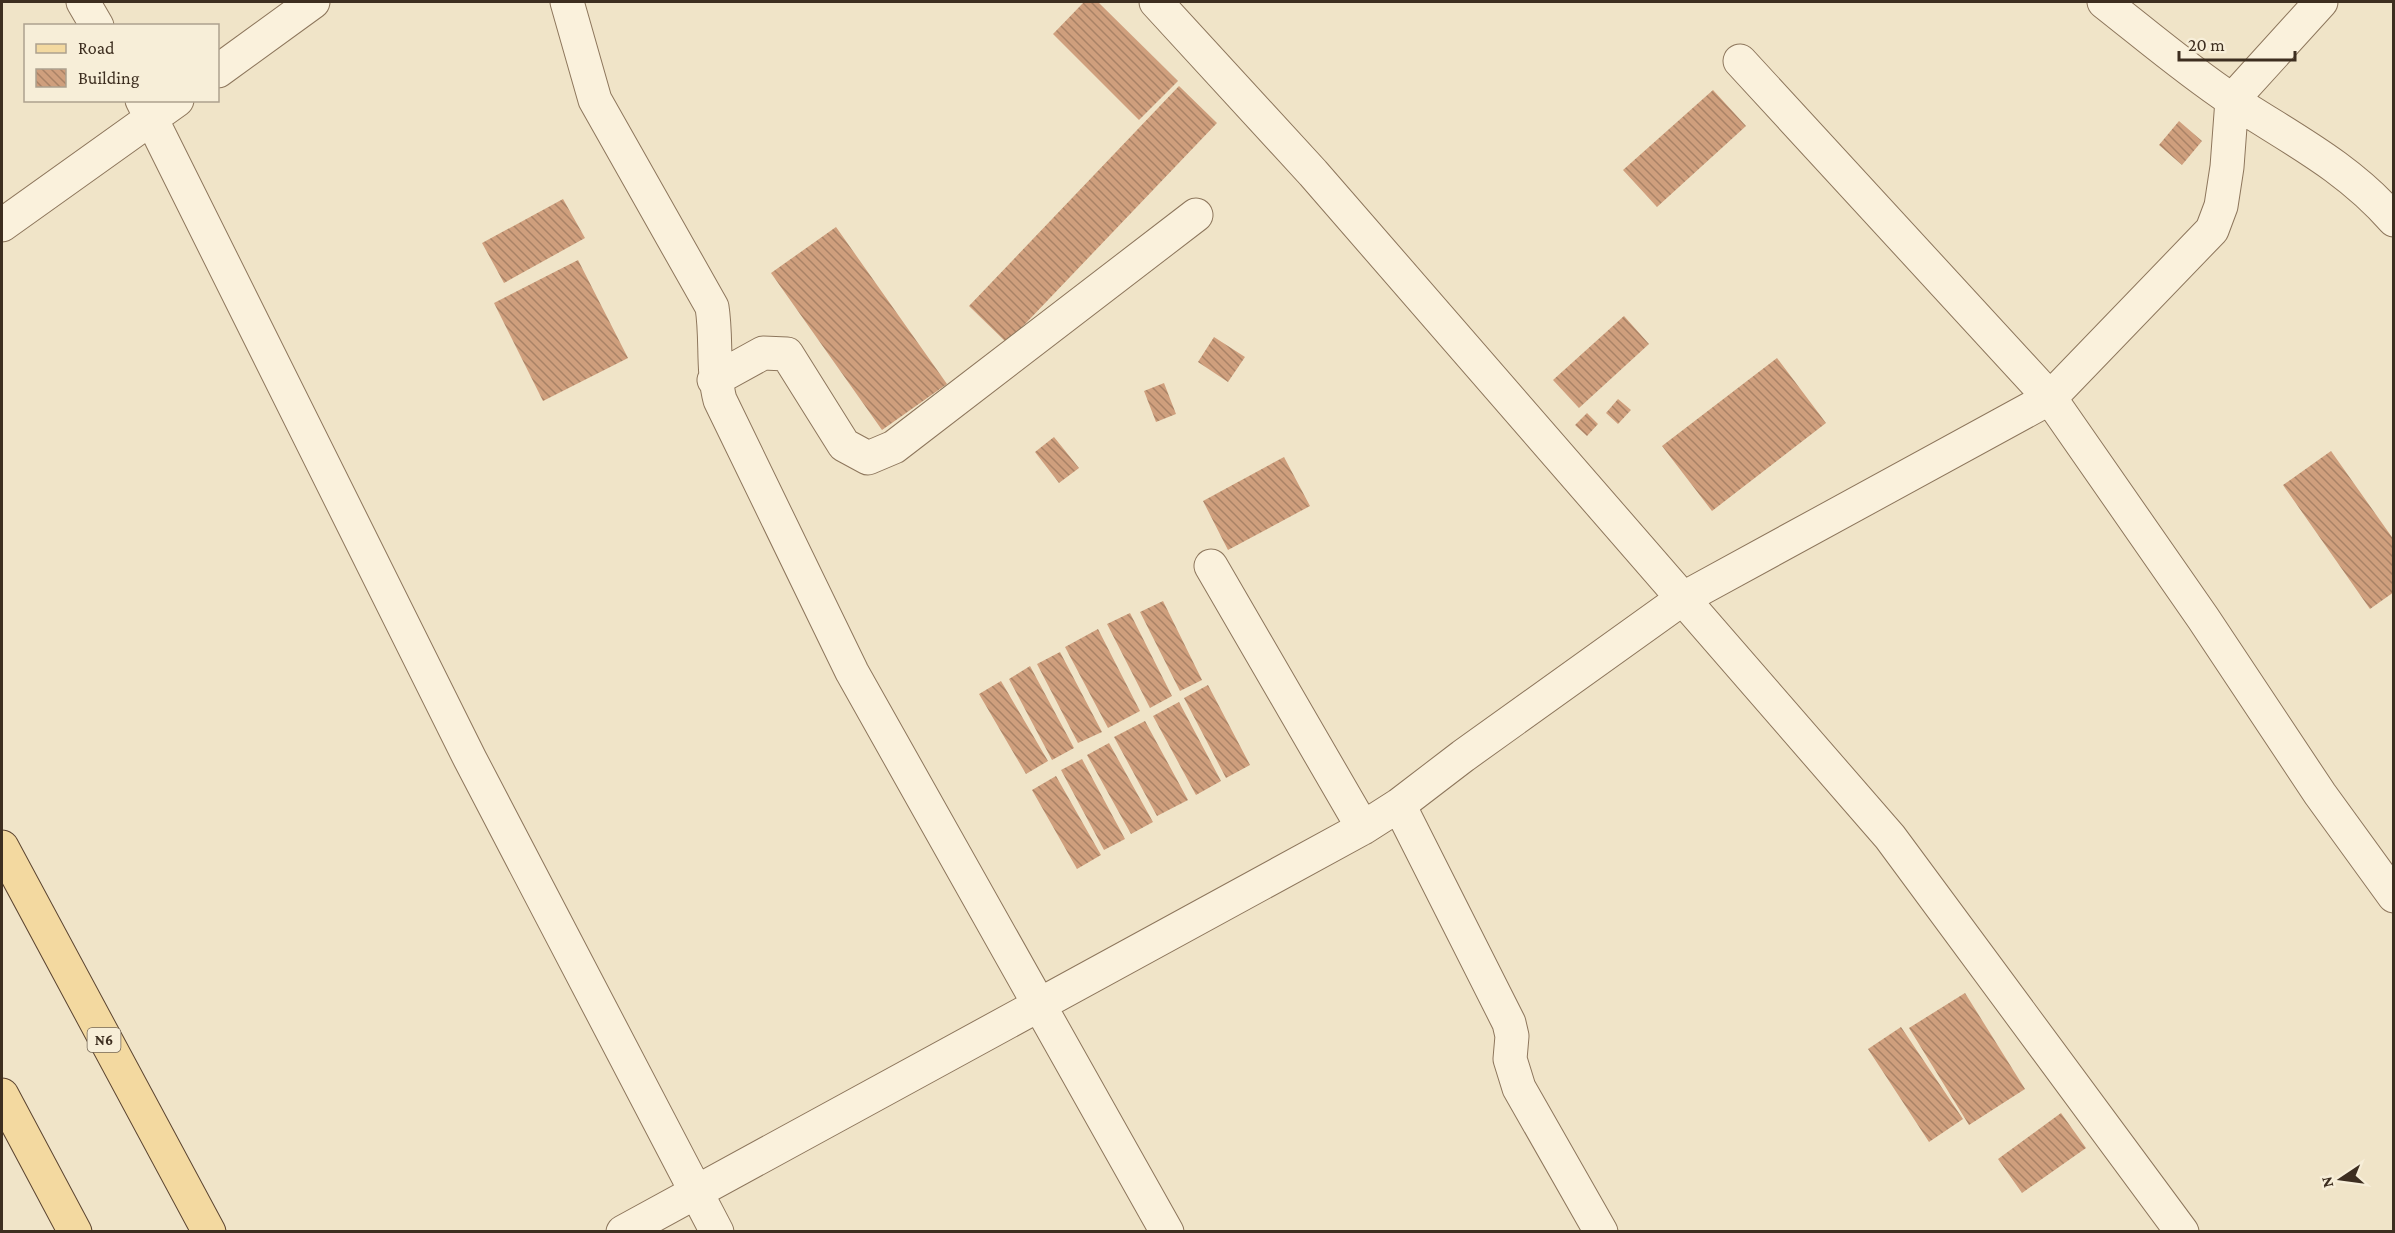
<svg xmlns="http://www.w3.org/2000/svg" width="2395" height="1233" font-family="'Crimson Pro',serif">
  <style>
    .building { fill: url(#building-back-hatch) }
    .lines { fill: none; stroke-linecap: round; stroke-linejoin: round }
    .minor-casing { stroke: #8d765c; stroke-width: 35 }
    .major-casing { stroke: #5b4430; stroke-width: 35 }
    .minor { stroke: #faf1dc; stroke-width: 33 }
    .major { stroke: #f3d9a0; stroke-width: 33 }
    .labels { text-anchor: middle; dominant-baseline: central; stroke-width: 6; stroke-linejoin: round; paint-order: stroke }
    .shield { fill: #f7eed8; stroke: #756857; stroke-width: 1.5 }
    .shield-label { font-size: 15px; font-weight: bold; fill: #3d2e20 }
  </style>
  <defs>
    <pattern id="building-back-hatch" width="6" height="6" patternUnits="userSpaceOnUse" patternTransform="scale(1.5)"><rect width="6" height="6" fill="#cf9f7d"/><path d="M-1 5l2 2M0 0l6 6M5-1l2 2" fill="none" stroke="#a98266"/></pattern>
  </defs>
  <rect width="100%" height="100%" fill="#f0e4c8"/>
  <path class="building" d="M1084 2H1098L1178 81 1139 120 1053 34Z
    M1179 86 1217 123 1007 343 969 306Z
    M1713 90 1746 126 1657 207 1623 170Z
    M2179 121 2202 141 2182 165 2159 145Z
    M563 199 585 238 504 283 482 243Z
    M836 227 947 384 882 430 771 273Z
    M578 260 628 358 543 401 494 303Z
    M1624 316 1649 344 1579 408 1553 380Z
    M1214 337 1245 357 1228 382 1198 362Z
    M1777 358 1826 423 1712 511 1662 446Z
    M1164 383 1176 414 1156 422 1144 391Z
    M1618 399 1631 410 1618 424 1606 413Z
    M1587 413 1598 424 1587 436 1575 425Z
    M1054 437 1079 468 1059 483 1035 452Z
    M2331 451 2394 540V592L2370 609 2283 485Z
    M1284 457 1310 506 1228 550 1203 501Z
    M1163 601 1202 680 1180 691 1140 612Z
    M1130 613 1172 696 1150 708 1107 624Z
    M1098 629 1140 711 1108 728 1065 647Z
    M1060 652 1102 732 1078 743 1037 664Z
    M1030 666 1074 748 1052 760 1009 679Z
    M1001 681 1048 761 1026 774 979 694Z
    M1208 685 1250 765 1226 778 1184 698Z
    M1179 702 1221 781 1196 795 1153 716Z
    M1145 721 1188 800 1157 816 1114 737Z
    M1109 743 1153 822 1131 834 1087 755Z
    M1082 759 1125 839 1104 850 1061 770Z
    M1056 776 1101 855 1077 869 1032 790Z
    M1965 993 2025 1089 1969 1125 1909 1028Z
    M1901 1027 1963 1119 1929 1142 1868 1049Z
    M2061 1113 2086 1148 2022 1193 1998 1159Z"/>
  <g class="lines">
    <defs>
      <path id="minor" d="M83 2 97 26
        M567 2 595 100 712 307C717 338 712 370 720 400L852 672 1167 1232
        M1156 2 1313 173 1890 837 2182 1232
        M2104 2C2146 35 2187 70 2232 100 2290 138 2347 166 2394 220
        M1740 61 2050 398 2203 618 2320 794 2394 896
        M218 71 313 2
        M142 100 470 759 717 1232
        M2 225 177 100
        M714 380 763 353 787 354 844 445 868 458 894 447 1196 215
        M1211 566 1363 828
        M1399 805 1509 1023 1512 1036 1510 1059 1519 1088 1601 1232
        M623 1232 1363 828 1399 805 1463 756 1682 599 2050 398 2212 230 2221 206 2227 167 2232 100 2321 2"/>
      <path id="major" d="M2 847 209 1232
        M2 1095 75 1232"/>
    </defs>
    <use href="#minor" class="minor-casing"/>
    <use href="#major" class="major-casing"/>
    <use href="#minor" class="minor"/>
    <use href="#major" class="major"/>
  </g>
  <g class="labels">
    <rect class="shield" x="87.5" y="1028" width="33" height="24" rx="4.5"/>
    <g class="shield-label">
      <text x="104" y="1040">N6</text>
    </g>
  </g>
  <rect width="2395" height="1233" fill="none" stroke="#3d2e20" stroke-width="6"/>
  <rect x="24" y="24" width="195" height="78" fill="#f7eed8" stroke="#ada18e" stroke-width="1.5"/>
  <rect x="36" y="44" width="30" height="9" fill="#f3d9a0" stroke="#ada18e" stroke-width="1.5"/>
  <text x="78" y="54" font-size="18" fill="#3d2e20">Road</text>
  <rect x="36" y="69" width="30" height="18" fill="url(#building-back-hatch)" stroke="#ada18e" stroke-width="1.5"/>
  <text x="78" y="84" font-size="18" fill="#3d2e20">Building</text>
  <g transform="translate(2341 1179) rotate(257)" stroke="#f7eed8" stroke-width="4.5" paint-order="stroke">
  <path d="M0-4.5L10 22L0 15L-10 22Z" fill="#3d2e20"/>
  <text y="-9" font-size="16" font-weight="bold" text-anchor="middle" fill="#3d2e20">N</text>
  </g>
  <path d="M2179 51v9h116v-9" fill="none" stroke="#3d2e20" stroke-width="3"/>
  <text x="2188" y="51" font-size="18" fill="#3d2e20" stroke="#f7eed8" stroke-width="4.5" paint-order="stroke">20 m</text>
</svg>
